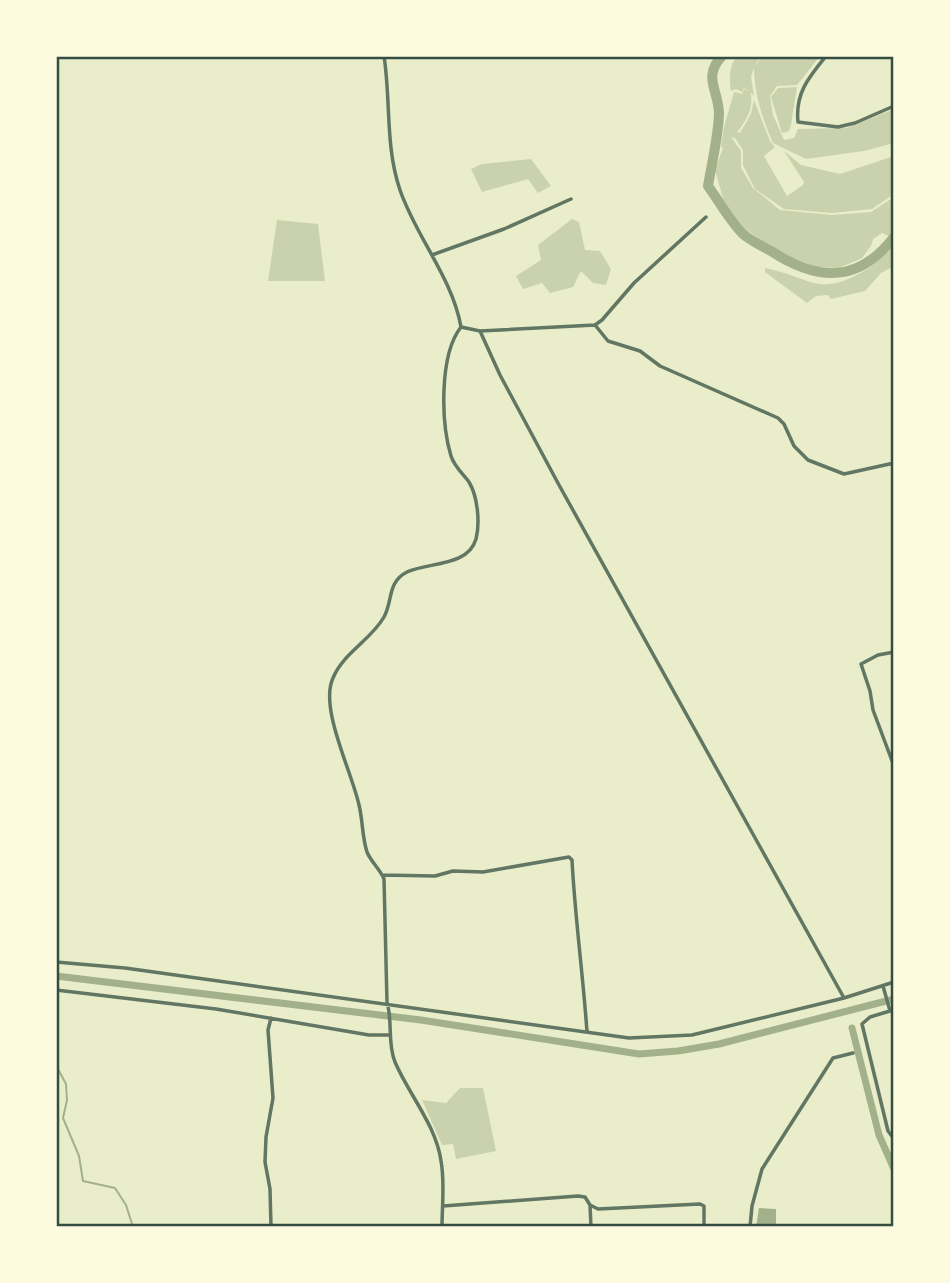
<svg xmlns="http://www.w3.org/2000/svg" width="950" height="1283" font-family="'Source Sans 3',sans-serif">
  <style>
    .green { fill: #cad2ad }
    .water { fill: #a3b18a }
    .lines { fill: none; stroke-linecap: round; stroke-linejoin: round }
    .stream { stroke: #a3b18a; stroke-width: 2 }
    .canal { stroke: #a3b18a; stroke-width: 7 }
    .river { stroke: #a3b18a; stroke-width: 10 }
    .minor { stroke: #617663; stroke-width: 3.5 }
    .neatline { fill: none; stroke: #344e41; stroke-width: 2.5 }
  </style>
  <rect width="100%" height="100%" fill="#e9edc9"/>
  <path class="green" d="M737 56H760L755 66 762 56H820L797 85 777 86 770 96 773 115 784 140 794 138 798 129 847 128 894 109V143L864 151 806 159 773 143C762 118 754 93 754 67L751 77 754 96 750 92C755 106 746 122 737 132L740 133 751 114 754 100 770 141 775 147 764 156 787 196 803 185 804 182 784 151 801 165 840 174 894 156V194L872 209 832 213 784 209 755 189 743 165V150L735 138 731 137 741 151V168L753 188 780 210 832 215 871 212 894 197V230L889 236 882 233 873 239 871 246 862 258 839 268 817 267 792 258 768 245 744 228 724 202 715 170 723 148 721 147 724 127 734 92 742 94 744 89 750 91 744 88 742 92 736 89 731 91C729 81 729 65 737 56Z
    M797 87 791 125 789 131 782 133 771 97 778 88Z
    M531 159 551 186 538 193 528 179 482 192 471 169 482 164Z
    M572 219 579 222 585 250 600 251 611 269 606 285 593 283 581 271 573 287 550 293 542 283 523 289 516 276 541 260 538 245Z
    M277 220 318 224 325 281H268Z
    M894 247V266L881 273 865 291 831 299 828 295 816 296 807 303 765 272V268C814 278 818 299 869 268 878 262 884 253 894 247Z
    M460 1088H483L496 1151 456 1159 453 1144 442 1145 422 1100 446 1103Z"/>
  <path class="water" d="M759 1208 776 1209V1227H756Z"/>
  <g class="lines">
    <path class="stream" d="M56 1049 58 1069 66 1084 67 1100 63 1118 79 1156 83 1181 115 1188 126 1205 133 1227"/>
    <path class="canal" d="M56 976 421 1020 639 1054 678 1051 719 1044 894 999
      M852 1028 879 1135 894 1169"/>
    <path class="river" d="M722 56C702 77 719 91 719 114 718 138 712 162 708 186 719 201 730 221 743 234 751 241 762 246 771 251 817 281 858 284 894 237"/>
    <path class="minor" d="M384 56C391 101 385 146 400 190 416 237 452 277 461 327
      M647 56H662
      M826 56C809 77 795 93 798 122L838 127 855 123 894 106
      M432 255 504 229 571 199
      M595 325 608 341 640 351 660 366 778 418 784 424 794 446 808 460 844 474 894 463
      M461 327 480 331 595 325 602 320 634 283 706 217
      M480 331 500 375 559 485 844 998
      M894 652 878 655 861 664 870 691 873 710 894 766
      M382 875 435 876 453 871 483 872 569 857 572 860C575 918 583 974 587 1032
      M56 962 125 968 629 1038 692 1035 844 998 894 982
      M883 986 890 1011 870 1017 862 1024 888 1131 894 1139
      M56 990 216 1009 369 1035H390
      M590 1205 591 1227
      M443 1206 578 1196 585 1197 590 1205 598 1209 700 1204 704 1206V1227
      M271 1227 270 1189 265 1162 266 1137 273 1098 268 1030 271 1018
      M442 1227C442 1206 445 1182 441 1161 436 1125 409 1095 395 1062 387 1043 393 1021 387 1003L384 879C380 869 371 862 367 852 362 837 363 821 359 805 352 772 319 708 333 678 343 653 371 640 384 617 393 601 387 582 407 572 428 562 468 567 476 539 480 523 478 497 469 482 463 474 454 466 451 456 441 423 439 355 461 327
      M750 1227 752 1206 762 1169 833 1058 853 1053"/>
  </g>
  <rect width="950" height="1283" fill="none" stroke="#fefae0" stroke-width="116"/>
  <rect x="58" y="58" width="834" height="1167" class="neatline"/>
</svg>
